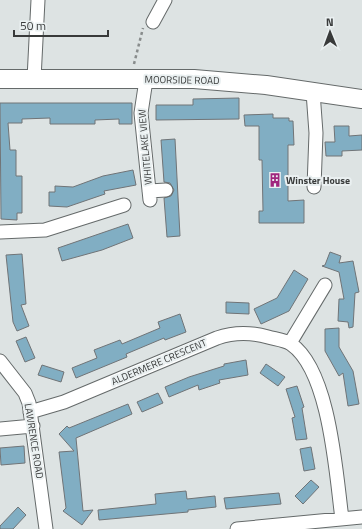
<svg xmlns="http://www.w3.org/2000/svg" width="362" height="529" font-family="'Titillium Web',sans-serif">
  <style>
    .building { fill: #81aec3; stroke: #707477 }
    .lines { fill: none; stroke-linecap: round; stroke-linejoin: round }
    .street-casing { stroke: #656a6a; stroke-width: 15 }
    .secondary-casing { stroke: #656a6a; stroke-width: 20 }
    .path { stroke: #888c8c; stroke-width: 2.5; stroke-dasharray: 3 3; stroke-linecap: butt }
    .street { stroke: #fff; stroke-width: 13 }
    .secondary { stroke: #fff; stroke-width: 18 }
    .labels { text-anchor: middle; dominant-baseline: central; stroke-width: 4; stroke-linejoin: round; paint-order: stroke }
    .street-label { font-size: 10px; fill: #383a3a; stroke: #eaf0f1 }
    .poi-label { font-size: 10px; font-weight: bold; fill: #383a3a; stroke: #eaf0f1; text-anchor: start }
  </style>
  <rect width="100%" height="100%" fill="#dde3e3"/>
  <path class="building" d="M239 98V119L156 120V105H193V99Z
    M0 103H132V124H119V119L95 120V124H50V118L22 119V123H8L10 150H16V176H22V213H17V220L1 219Z
    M273 114V118H289V121H293L294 145H288V201L304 200V223H259V211H263L262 160H259V126H245L244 115Z
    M334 126H349V136L362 135V150L342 151V156H326L325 142H335Z
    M175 139 180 236 167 237 164 198 171 196 174 190 170 183 164 182 161 140Z
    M133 170 136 185 104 191 105 194 67 207 49 206V192H55V186L73 187 103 176Z
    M128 224 133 238 102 250 62 261 58 248Z
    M330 252 341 256 339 263 353 261 359 292 355 293 353 327 349 328 348 322 338 321 339 299H344L339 272 322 266 325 265Z
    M22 254 26 304 21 305 29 326 17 331 13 322 6 255Z
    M294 270 308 279 289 311 261 324 254 309 277 298Z
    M226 302 249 303V314L226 313Z
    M180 314 186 332 165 340 164 338 126 354 127 357 76 378 72 368 97 358 94 350 120 340 122 344 160 328 158 322Z
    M339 328V347L353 371 359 404 348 406 343 373 339 376 325 351V329Z
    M26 337 35 358 25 362 16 341Z
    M246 360 248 375 219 380 220 383 199 390 198 385 169 397 165 387 189 377 224 366V364Z
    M266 364 285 377 278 386 260 373Z
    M42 365 64 372 61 382 38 375Z
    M297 386 304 407 302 408 307 439 296 440 292 418 295 417 286 389Z
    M158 393 163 403 142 412 137 402Z
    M128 404 132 414 76 438 83 511 93 510 82 525 63 511 66 508 59 452 74 451 59 434 67 426 69 428Z
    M24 446 25 463 1 465 0 448Z
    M311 447 315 469 304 471 300 449Z
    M311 480 319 487 303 504 295 496Z
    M186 491 187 499 215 496 216 507 188 510V512L99 520 98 510 156 504 155 494Z
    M279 493 281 504 226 509 224 498Z
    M18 507 26 515 13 529H0V526Z"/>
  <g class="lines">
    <defs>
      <path id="street" d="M153 22 165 0
        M34 79 38 0
        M146 80 141 113 150 200
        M313 92 316 133 314 187
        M149 191 166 190
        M0 232 45 230 124 205
        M290 343 325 285
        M0 361 25 393 29 403 46 529
        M30 412 64 402 217 338C234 332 250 332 268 337 275 339 285 340 291 344 330 371 336 474 342 519
        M0 429 33 426
        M237 529 362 517"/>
      <path id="secondary" d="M0 79H194L266 85 362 99"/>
    </defs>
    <use href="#street" class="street-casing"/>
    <use href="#secondary" class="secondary-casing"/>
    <path class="path" d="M134 64 143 28"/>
    <use href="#street" class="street"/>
    <use href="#secondary" class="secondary"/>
  </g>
  <defs>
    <symbol id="building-bare" viewBox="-9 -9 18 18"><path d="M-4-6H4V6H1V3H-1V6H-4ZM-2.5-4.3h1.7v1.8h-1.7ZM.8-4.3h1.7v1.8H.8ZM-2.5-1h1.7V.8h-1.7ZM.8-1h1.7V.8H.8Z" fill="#9f267e" stroke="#eaf0f1" stroke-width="2.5" paint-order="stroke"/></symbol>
  </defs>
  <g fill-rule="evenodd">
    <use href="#building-bare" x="265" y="170" width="20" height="20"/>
  </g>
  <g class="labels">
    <g class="street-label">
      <text transform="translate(182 80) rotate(1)">MOORSIDE ROAD</text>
      <text transform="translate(145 147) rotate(-95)">WHITELAKE VIEW</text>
      <text transform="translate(159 362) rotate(-23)">ALDERMERE CRESCENT</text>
      <text transform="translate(34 441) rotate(81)">LAWRENCE ROAD</text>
    </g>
    <g class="poi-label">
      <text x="286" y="180">Winster House</text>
    </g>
  </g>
  <g transform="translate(330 32) rotate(359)" stroke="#eaf0f1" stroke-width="3" paint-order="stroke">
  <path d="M0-3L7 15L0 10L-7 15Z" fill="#383a3a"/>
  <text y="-6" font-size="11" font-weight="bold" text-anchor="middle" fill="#383a3a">N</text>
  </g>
  <path d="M14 30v6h94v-6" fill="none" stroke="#383a3a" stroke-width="2"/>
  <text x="20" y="30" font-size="12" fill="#383a3a" stroke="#eaf0f1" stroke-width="3" paint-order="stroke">50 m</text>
</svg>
